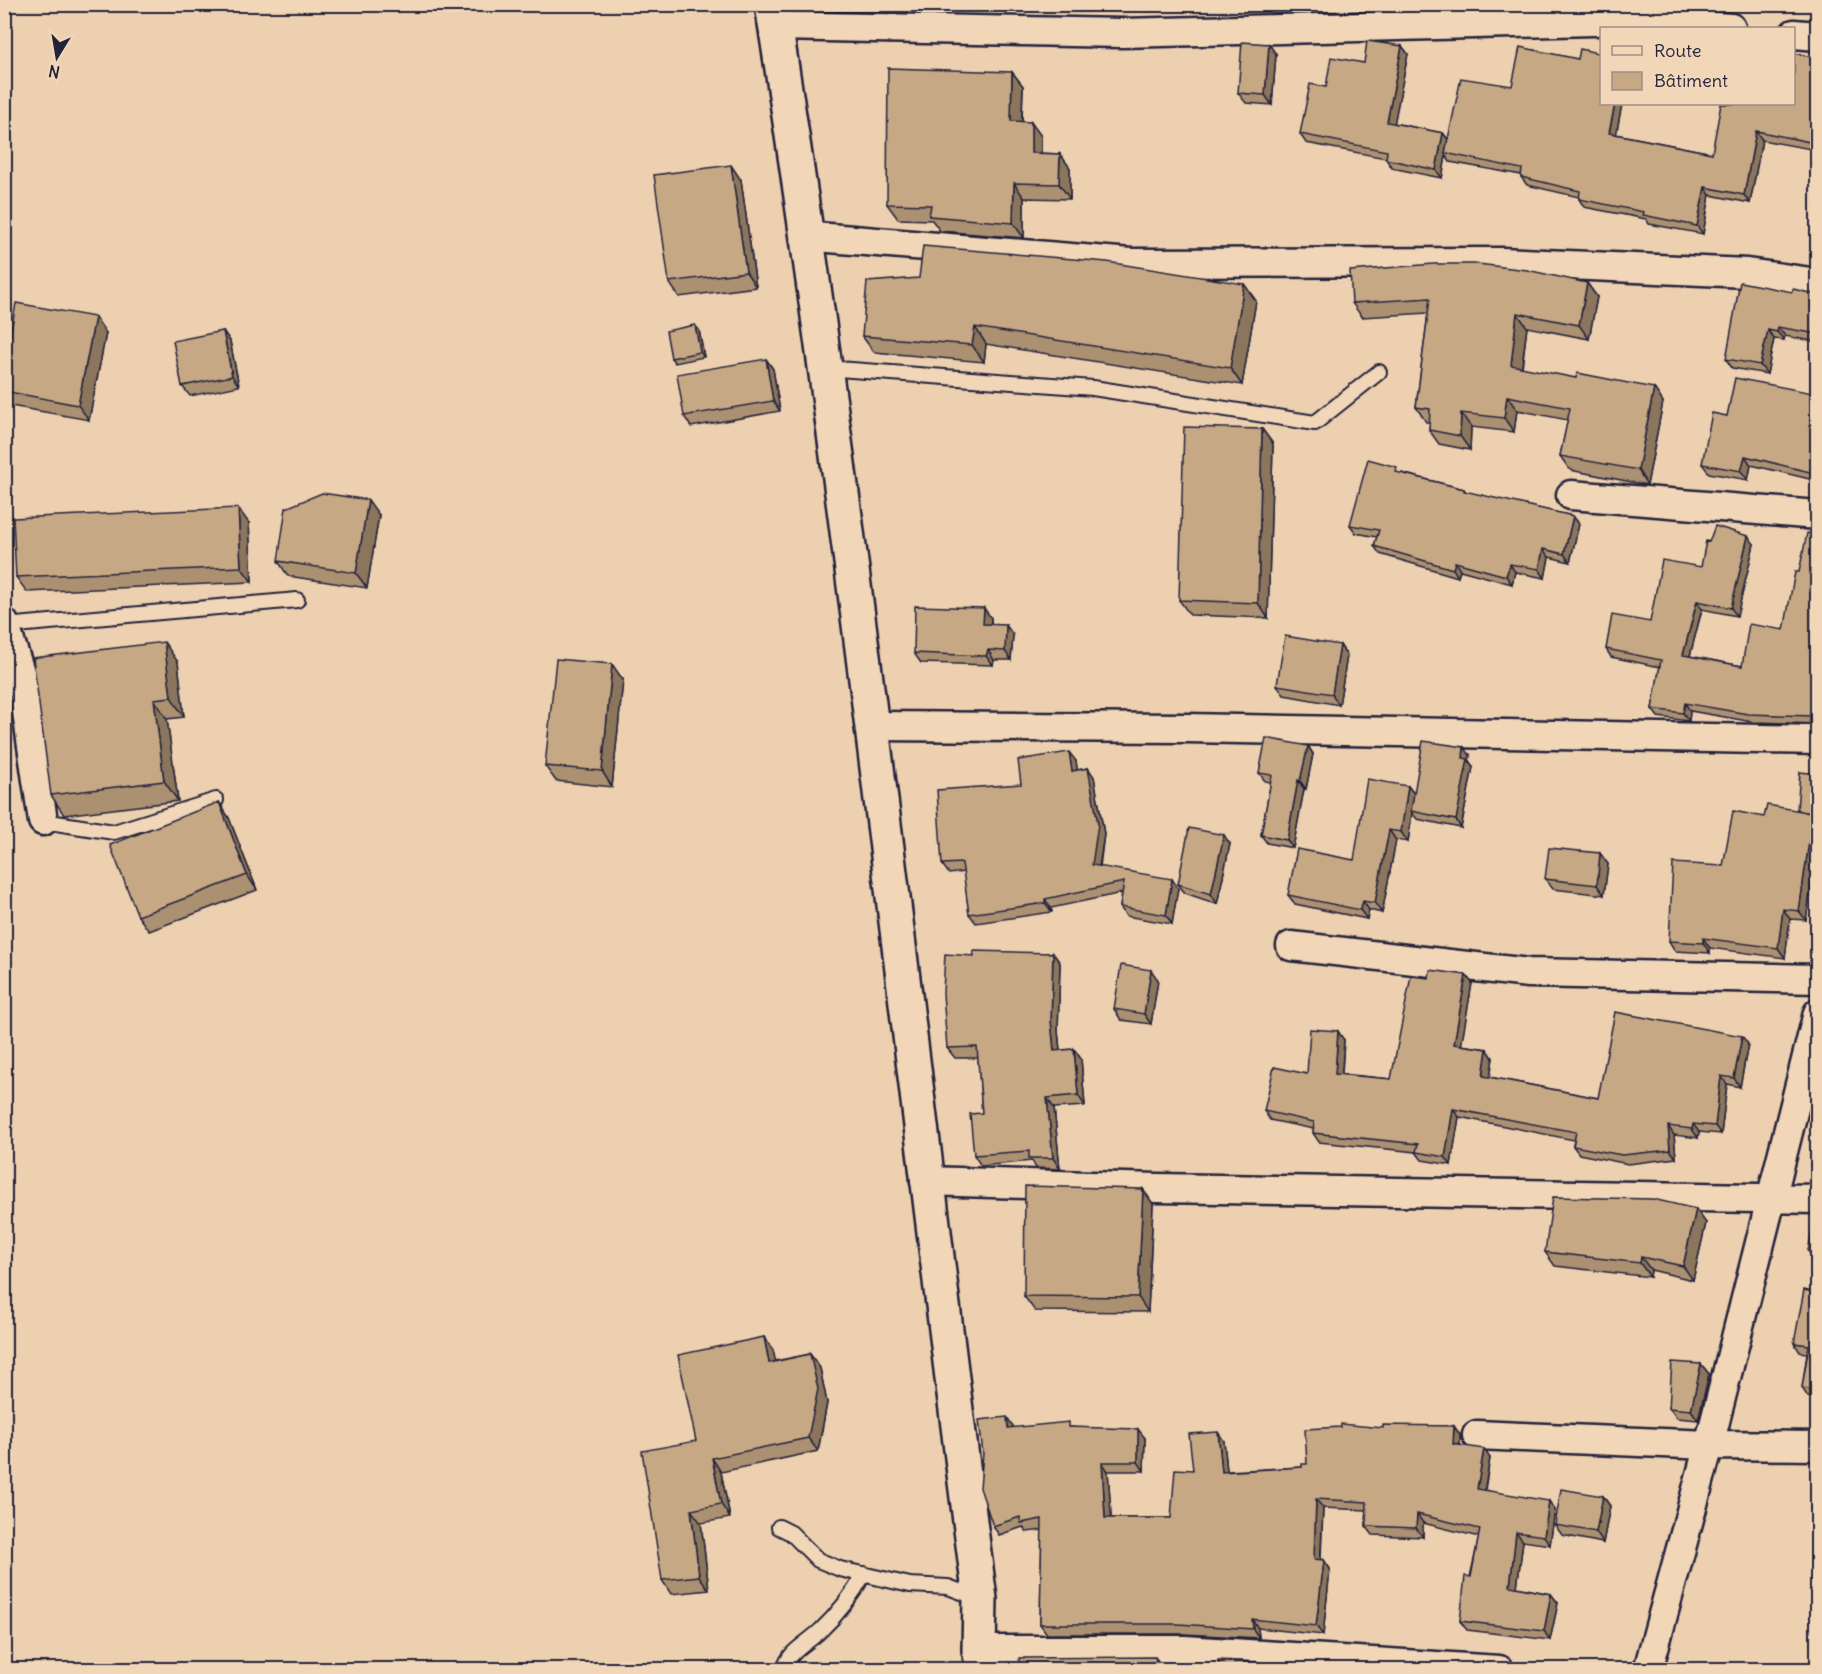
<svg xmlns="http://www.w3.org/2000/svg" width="1822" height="1674" font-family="Delius,sans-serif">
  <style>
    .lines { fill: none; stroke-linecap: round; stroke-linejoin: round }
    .lane-casing { stroke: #22223b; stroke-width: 18 }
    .street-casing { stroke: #22223b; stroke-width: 33 }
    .secondary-casing { stroke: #22223b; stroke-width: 38 }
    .lane { stroke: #f1d6b8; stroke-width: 14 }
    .street { stroke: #f1d6b8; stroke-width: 28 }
    .secondary { stroke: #f1d6b8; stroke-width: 33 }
    .wall { fill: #ab9072; stroke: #22223b; stroke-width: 1.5 }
    .shaded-wall { fill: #8b765d; stroke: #22223b; stroke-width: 1.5 }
    .building { fill: #c7a885; stroke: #22223b; stroke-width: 1.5 }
  </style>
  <rect width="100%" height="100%" fill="#edd0b0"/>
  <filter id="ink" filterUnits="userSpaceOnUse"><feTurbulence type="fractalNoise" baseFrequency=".0167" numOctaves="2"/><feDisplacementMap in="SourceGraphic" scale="12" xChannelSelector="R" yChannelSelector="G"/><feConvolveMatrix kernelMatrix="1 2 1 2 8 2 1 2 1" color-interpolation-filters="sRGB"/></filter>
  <g filter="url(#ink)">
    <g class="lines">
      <defs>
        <path id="lane" d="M825 368 1093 388 1315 423 1379 372
          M5 626 297 600
          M43 821 114 832 216 800
          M779 1527 791 1533 818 1560 840 1569 910 1585 948 1587 978 1598
          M784 1670C788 1651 808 1643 821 1630 838 1614 853 1594 864 1574"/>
        <path id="street" d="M775 26 1122 33 1631 20 1731 28
          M1794 34 1818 36
          M805 236 1131 263 1502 262 1747 273 1818 283
          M1571 495 1818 515
          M4 623 22 678 43 821
          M871 726 1186 728 1818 740
          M1291 946 1529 973 1818 979
          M925 1181 1157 1188 1818 1199
          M1477 1435 1709 1445 1818 1446
          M979 1650H1184L1499 1670
          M1648 1670 1709 1445 1818 1013"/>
        <path id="secondary" d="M772 4C855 534 911 1068 980 1599L979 1650 984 1670"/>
      </defs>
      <use href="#lane" class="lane-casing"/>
      <use href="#street" class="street-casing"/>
      <use href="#secondary" class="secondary-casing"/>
      <use href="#lane" class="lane"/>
      <use href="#street" class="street"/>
      <use href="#secondary" class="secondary"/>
    </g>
    <path class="wall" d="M1402 46 1408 54 1394 123 1443 133 1448 139 1622 104 1616 134 1712 153 1818 58V140L1816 150 1762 140 1750 203 1710 195 1703 234 1649 224 1646 219 1584 207 1579 199V197L1527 185 1521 177V175L1450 162 1446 156 1442 178 1392 168 1386 159V158L1306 143 1300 134 1326 87 1364 63Z
      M1276 54 1272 105 1246 103 1238 93Z
      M1012 72 1023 86 1022 122 1041 136V153L1060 154 1070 168V199L1024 198V238L940 231 932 220 898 219 887 204Z
      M741 180 756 287 679 297 669 282Z
      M1587 283 1597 297 1589 339 1527 327 1522 368 1663 402 1647 485 1570 470 1560 456 1568 420 1517 410 1514 432 1471 427 1470 450 1439 444 1429 430 1430 422H1426L1416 407 1428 313 1362 317 1352 303Z
      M1244 284 1256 301 1242 385 986 344 984 362 874 352 862 336Z
      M1792 292 1818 295V342L1785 336 1784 340 1774 339 1767 374 1732 368 1726 359Z
      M699 330 704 357 675 363 671 358Z
      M223 331 230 341 239 386 190 396 182 386Z
      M106 333 89 420 11 406 4 397V347L8 348Z
      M766 359 773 369 780 411 691 427 684 416Z
      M1818 394V481L1751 465 1748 480 1709 473 1702 464 1727 416Z
      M1262 429 1273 444 1268 618 1190 615 1179 600Z
      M1402 473 1464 489 1466 492 1573 516 1579 524 1570 562 1549 557 1545 578 1515 572 1512 584 1460 570 1458 577 1380 554 1374 546 1377 537 1356 533 1350 525Z
      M379 515 367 588 288 576 278 561Z
      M249 523 252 582 27 592 16 577Z
      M1818 535V724L1753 722 1690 711 1689 721 1658 717 1652 709 1660 667 1611 657 1606 649 1650 622 1701 567 1754 544 1737 616 1702 609 1690 656 1742 666 1784 630 1799 572Z
      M991 618V624L1013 635 1011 660H994L993 665 921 663 914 653Z
      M1340 645 1347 656 1339 705 1284 695 1277 685Z
      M178 662 184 717 167 719 178 801 64 815 51 795Z
      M623 680 612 787 556 781 545 766Z
      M1308 746 1313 754 1306 789H1304L1293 848 1267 843 1261 835 1271 782 1265 781 1259 773Z
      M1470 755 1469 761 1473 767 1461 828 1417 819 1412 813 1408 842 1396 840 1382 913 1369 910 1367 919 1295 904 1288 895 1354 860 1408 786 1414 794Z
      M1076 761 1077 770 1088 768 1094 777 1104 834 1100 867 1178 888 1172 924 1126 916 1120 907 1122 893 1051 908 1052 912 976 923 969 914 964 872 949 874 942 864 1021 784Z
      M1818 774V842L1806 920 1790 919 1785 958 1710 948V953L1675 951 1669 941 1723 866 1764 817 1797 810Z
      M219 802 229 818 257 890 149 931 138 916Z
      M1230 844 1217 904 1185 893 1178 884Z
      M1608 864 1604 895 1553 889 1545 879Z
      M1053 953 1060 963 1058 1031 1060 1050 1074 1049 1081 1059 1085 1106 1054 1108 1060 1169 1036 1168 1032 1161 981 1166 974 1155 982 1113 978 1058H955L947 1048 974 956Z
      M1158 980 1151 1024 1121 1020 1114 1009Z
      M1472 983 1461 1045 1487 1049 1493 1058 1490 1077 1598 1098 1748 1044 1740 1087 1727 1084 1721 1134 1699 1132 1698 1138 1674 1135 1676 1158 1628 1164 1579 1154 1573 1146 1574 1140 1459 1117 1451 1165 1422 1160 1416 1152 1319 1142 1313 1133 1314 1129 1270 1120 1264 1111 1344 1040 1342 1074 1391 1079Z
      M1143 1189 1153 1204 1148 1312 1035 1311 1024 1296Z
      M1706 1223 1693 1280 1651 1270 1650 1277 1555 1266 1545 1252Z
      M1818 1225V1257L1812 1256 1808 1251Z
      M1818 1293V1399L1808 1397 1802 1388 1807 1353 1800 1352 1794 1343Z
      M764 1337 773 1350 775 1361 810 1354 820 1368 827 1403 818 1451 721 1472 730 1518 701 1523 709 1590 671 1594 662 1580 696 1441Z
      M1701 1364 1709 1374 1698 1420 1677 1418 1669 1408Z
      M1013 1426 1014 1428 1072 1427 1145 1438 1144 1471H1108L1111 1518H1171L1193 1470 1224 1441 1227 1471 1302 1467 1383 1428 1454 1426 1460 1435V1445L1490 1458 1485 1490 1555 1510 1550 1545 1523 1541 1517 1587 1551 1594 1558 1603 1550 1640 1467 1630 1460 1621 1479 1537 1423 1523V1537L1373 1535 1366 1526 1367 1510 1323 1508 1321 1559 1324 1560 1330 1569 1323 1635 1258 1628 1259 1638 1184 1634H1047L1040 1624 1042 1530 1027 1532 1023 1527 999 1535 993 1526 983 1453Z
      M1603 1496 1610 1506 1603 1543 1562 1535 1555 1525Z"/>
    <path class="shaded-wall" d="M1269 44 1276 54 1272 105 1265 95Z
      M1402 46 1408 54 1393 130 1387 122Z
      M1818 71V140L1816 150 1810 142 1813 100Z
      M1012 72 1023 86 1021 136 1011 121Z
      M1615 104H1622L1615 141 1609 133Z
      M1031 122 1041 136V168L1031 153Z
      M1756 131 1762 140 1750 203 1744 195Z
      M1443 133 1449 141 1445 153 1446 156 1442 178 1436 170Z
      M1060 154 1070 168V199L1059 184Z
      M731 165 741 180 756 287 746 272Z
      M1014 183 1024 198V238L1013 223Z
      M1705 187 1710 195 1703 234 1697 226Z
      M1587 283 1597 297 1589 339 1579 325Z
      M1244 284 1256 301 1242 385 1230 368Z
      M1517 313 1527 327 1520 379 1511 365Z
      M95 317 106 333 89 420 78 405Z
      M695 325 699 330 704 357 700 352Z
      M975 327 986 344 984 362 972 345Z
      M1778 327 1785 336 1784 340 1777 332Z
      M1768 330 1774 339 1767 374 1760 365Z
      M223 331 230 341 239 386 232 376Z
      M766 359 773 369 780 411 773 401Z
      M1654 388 1663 402 1647 485 1638 470Z
      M1507 396 1517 410 1514 432 1504 418Z
      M1461 413 1471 427 1470 450 1460 436Z
      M1262 429 1273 444 1268 618 1258 603Z
      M1745 456 1751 465 1748 480 1741 471Z
      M368 500 379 515 367 588 356 573Z
      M238 508 249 523 252 582 241 567Z
      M1573 516 1579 524 1570 562 1564 554Z
      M1748 536 1754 544 1737 616 1731 608Z
      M1543 549 1549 557 1545 578 1539 569Z
      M1455 562 1460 570 1458 577 1453 569Z
      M1510 564 1515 572 1512 584 1506 576Z
      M1697 601 1702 609 1688 663 1683 655Z
      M984 608 991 618 990 633 983 624Z
      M1006 625 1013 635 1011 660 1005 651Z
      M164 642 178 662 184 717 171 697Z
      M1340 645 1347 656 1339 705 1332 694Z
      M988 650 994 660 993 665 986 656Z
      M612 664 623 680 612 787 602 771Z
      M154 699 167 719 178 801 164 781Z
      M1685 703 1690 711 1689 721 1683 713Z
      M1308 746 1313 754 1306 789 1300 781Z
      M1464 747 1470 755 1469 761 1473 767 1461 828 1456 820Z
      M1069 752 1076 761 1079 780 1072 771Z
      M1088 768 1094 777 1104 834 1098 874 1092 865Z
      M1298 780 1304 789 1293 848 1287 840Z
      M1408 786 1415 795 1411 811 1412 813 1408 842 1401 832Z
      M219 802 229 818 257 890 247 875Z
      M1813 813 1818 820V842L1806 920 1799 911Z
      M1389 830 1396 840 1382 913 1375 903Z
      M1224 835 1230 844 1217 904 1211 894Z
      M1600 853 1608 864 1604 895 1597 885Z
      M1172 879 1178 888 1172 924 1166 915Z
      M1045 899 1051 908 1052 912 1045 903Z
      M1363 901 1369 910 1367 919 1360 910Z
      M1783 909 1790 919 1785 958 1778 948Z
      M1703 938 1710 948V953L1703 943Z
      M1053 953 1060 963 1058 1031 1061 1061 1054 1051 1051 1021Z
      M1151 970 1158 980 1151 1024 1144 1014Z
      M1466 975 1472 983 1460 1053 1454 1044Z
      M1338 1031 1344 1040 1341 1082 1335 1074Z
      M1742 1036 1748 1044 1740 1087 1734 1078Z
      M1074 1049 1081 1059 1085 1106 1078 1095Z
      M1487 1049 1493 1058 1489 1084 1483 1076Z
      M1721 1076 1727 1084 1721 1134 1715 1126Z
      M1047 1098 1054 1108 1060 1169 1053 1158Z
      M1453 1109 1459 1117 1451 1165 1445 1157Z
      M1693 1124 1699 1132 1698 1138 1692 1129Z
      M1668 1126 1674 1135 1676 1158 1670 1150Z
      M1143 1189 1153 1204 1148 1312 1138 1297Z
      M1696 1209 1706 1223 1693 1280 1683 1266Z
      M1641 1257 1651 1270 1650 1277 1640 1263Z
      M764 1337 773 1350 779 1376 769 1363Z
      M810 1354 820 1368 827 1403 818 1451 808 1438Z
      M1701 1364 1709 1374 1698 1420 1691 1410Z
      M1007 1417 1013 1426 1015 1438 1008 1428Z
      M1454 1426 1460 1435V1453L1453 1444Z
      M1138 1429 1145 1438 1144 1471 1138 1462Z
      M1218 1432 1224 1441 1228 1481 1222 1472Z
      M1484 1449 1490 1458 1483 1498 1477 1489Z
      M712 1458 721 1472 730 1518 721 1504Z
      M1102 1462 1108 1471 1112 1527 1105 1518Z
      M1603 1496 1610 1506 1603 1543 1596 1532Z
      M1316 1499 1323 1508 1320 1568 1314 1559Z
      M1549 1501 1555 1510 1550 1545 1544 1536Z
      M691 1510 701 1523 709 1590 699 1576Z
      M1417 1514 1423 1523V1537L1416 1528Z
      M1516 1532 1523 1541 1516 1595 1510 1586Z
      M1324 1560 1330 1569 1323 1635 1316 1626Z
      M1551 1594 1558 1603 1550 1640 1544 1631Z
      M1252 1619 1258 1628 1259 1638 1253 1629Z
      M1155 1657 1162 1666V1670H1158Z
      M1258 1662 1263 1670H1259Z"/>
    <path class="building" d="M1367 41 1402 46 1387 122 1443 133 1436 170 1386 159 1387 151 1300 134 1310 84 1326 87 1331 57 1364 63Z
      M1242 42 1269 44 1265 95 1238 93Z
      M1520 47 1578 59 1580 49 1602 54V104H1615L1609 133 1712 153 1721 104H1794V53L1818 58V71L1813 100 1818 101V103L1810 142 1756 131 1744 195 1705 187 1697 226 1643 215 1644 212 1579 199 1580 191 1521 177 1522 169 1445 153 1461 78 1512 86Z
      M888 68 1012 72 1011 121 1031 122V153L1060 154 1059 184 1014 183 1013 223 929 216 931 205 887 204Z
      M731 165 746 272 669 282 654 175Z
      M923 246 1107 262 1244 284 1230 368 975 327 972 345 862 336 867 282 919 278Z
      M1434 264H1478L1527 270 1587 283 1579 325 1517 313 1511 365 1576 378 1577 373 1654 388 1638 470 1560 456 1570 408 1507 396 1504 418 1461 413 1460 436 1429 430 1430 409 1416 407 1430 298 1352 303 1350 271Z
      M1740 282 1792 292 1793 289 1818 295V334L1778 327 1777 332 1768 330 1760 365 1726 359Z
      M16 303 95 317 78 405 4 391V347L8 348Z
      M695 325 700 352 671 358 666 331Z
      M223 331 232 376 182 386 173 341Z
      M766 359 773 401 684 416 677 374Z
      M1735 378 1818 394V474L1745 456 1741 471 1702 464 1712 413 1727 416Z
      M1184 427 1262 429 1258 603 1179 600Z
      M1368 459 1397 467 1396 472 1464 489V491L1573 516 1564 554 1543 549 1539 569 1510 564 1506 576 1455 562 1453 569 1374 546 1379 530 1350 525Z
      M322 493 368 500 356 573 278 561 286 508Z
      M238 508 241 567 16 577 13 518Z
      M1715 526 1748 536 1731 608 1697 601 1683 655 1742 666 1749 624 1784 630 1795 572H1799L1807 533 1818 535V718L1813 716 1748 714 1685 703 1683 713 1652 709 1661 660 1606 649 1612 615 1650 622 1662 560 1701 567 1706 541 1709 542Z
      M915 606 984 608 983 624 1006 625 1005 651 988 650 986 656 914 653Z
      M1285 636 1340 645 1332 694 1277 685Z
      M164 642 171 697 154 699 164 781 51 795 33 658Z
      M556 659 612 664 602 771 545 766Z
      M1266 738 1308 746 1300 781 1298 780 1287 840 1261 835 1272 775 1259 773Z
      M1423 741 1464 747 1463 758 1468 759 1456 820 1411 811Z
      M1069 752 1072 771 1088 768 1098 824 1092 865 1172 879 1166 915 1120 907 1124 882 1045 899V903L969 914 962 863 942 864 937 790 1021 784 1018 760Z
      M1800 772 1818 774V815L1797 810Z
      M1367 779 1408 786 1401 832 1389 830 1375 903 1363 901 1360 910 1288 895 1297 849 1354 860Z
      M219 802 247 875 138 916 110 845Z
      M1767 805 1813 813 1799 911 1783 909 1778 948 1703 938V943L1669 941 1673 863 1723 866 1733 811 1764 817Z
      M1189 828 1224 835 1211 894 1178 884Z
      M1549 848 1600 853 1597 885 1545 879Z
      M973 951 1053 953 1051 1021 1054 1051 1074 1049 1078 1095 1047 1098 1053 1158H1029V1151L974 1155 970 1114 982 1113 977 1047 947 1048 943 993 945 954 974 956Z
      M1121 965 1151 970 1144 1014 1114 1009Z
      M1430 970 1466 975 1454 1044 1487 1049 1483 1076 1598 1098 1615 1012 1742 1036 1734 1078 1721 1076 1715 1126 1693 1124 1692 1129 1668 1126 1670 1150 1622 1155 1573 1146 1576 1132 1453 1109 1445 1157 1416 1152 1418 1144 1313 1133 1314 1122 1264 1111 1274 1067 1307 1074 1310 1029 1338 1031 1335 1074 1391 1079 1411 976 1429 978Z
      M1025 1186 1143 1189 1138 1297 1024 1296Z
      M1553 1197 1653 1199 1696 1209 1683 1266 1641 1257 1640 1263 1545 1252Z
      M1814 1224 1818 1225V1253L1808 1251Z
      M1804 1290 1818 1293V1390L1802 1388 1809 1345 1794 1343Z
      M764 1337 769 1363 810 1354 818 1389 808 1438 712 1458 721 1504 691 1510 699 1576 662 1580 642 1451 696 1441 678 1355Z
      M1672 1362 1701 1364 1691 1410 1669 1408Z
      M1007 1417 1008 1428 1069 1422V1427L1138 1429V1462H1102L1105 1518H1171L1175 1469 1193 1470 1189 1434 1218 1432 1222 1472 1302 1467V1464H1307L1305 1429 1341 1427V1424L1383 1428V1425L1454 1426 1453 1444 1484 1449 1477 1489 1549 1501 1544 1536 1516 1532 1510 1586 1551 1594 1544 1631 1460 1621 1465 1576 1471 1577 1480 1529 1417 1514 1416 1528 1366 1526 1367 1502 1316 1499 1314 1559 1324 1560 1316 1626 1252 1619 1253 1629 1178 1624H1040L1042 1519 1021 1523 1020 1517 993 1526 980 1488 983 1453 979 1420Z
      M1561 1489 1603 1496 1596 1532 1555 1525Z
      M1155 1657 1158 1670H1020L1019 1658Z
      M1218 1660 1258 1662 1259 1670H1220Z"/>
  </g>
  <rect width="1822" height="1674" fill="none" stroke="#f1d6b8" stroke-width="24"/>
  <rect x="12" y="12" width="1798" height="1650" fill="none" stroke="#22223b" stroke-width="2" filter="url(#ink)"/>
  <rect x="1600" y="27" width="195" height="78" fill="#f1d6b8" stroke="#9e8e86" stroke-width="1.5"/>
  <rect x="1612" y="46" width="30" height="9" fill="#f1d6b8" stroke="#9e8e86" stroke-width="1.5"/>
  <text x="1654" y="57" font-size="18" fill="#22223b">Route</text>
  <rect x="1612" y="72" width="30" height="18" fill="#c7a885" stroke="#9e8e86" stroke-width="1.5"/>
  <text x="1654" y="87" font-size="18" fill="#22223b">Bâtiment</text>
  <g transform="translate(57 57) rotate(191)" stroke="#f1d6b8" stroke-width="4.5" paint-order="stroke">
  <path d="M0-4.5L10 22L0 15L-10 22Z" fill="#22223b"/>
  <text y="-9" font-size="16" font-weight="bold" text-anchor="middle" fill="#22223b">N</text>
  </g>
</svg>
